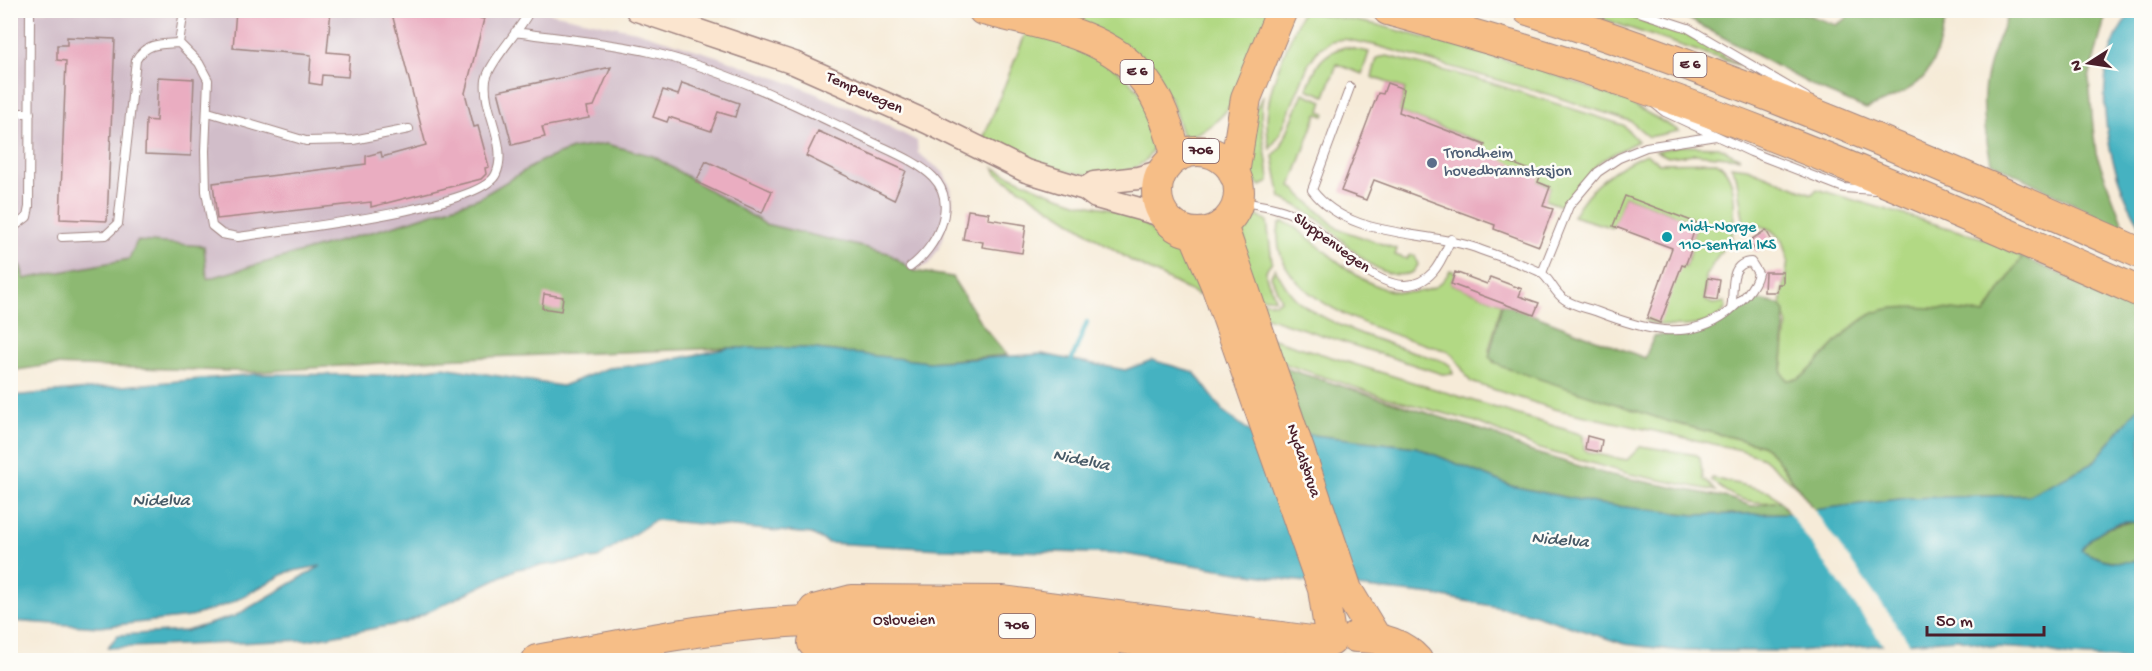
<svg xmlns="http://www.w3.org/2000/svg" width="2152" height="671" font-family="'Gochi Hand',sans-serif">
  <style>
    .industrial { fill: #d1bdc9 }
    .green { fill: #b2d984; stroke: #7e7c58; stroke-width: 1.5 }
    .forest { fill: #8db972; stroke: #6c6c4e; stroke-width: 1.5 }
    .water { fill: #44b2c1; stroke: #476876; stroke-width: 1.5 }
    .pier { fill: #f6ebd8 }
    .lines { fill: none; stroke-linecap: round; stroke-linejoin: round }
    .stream { stroke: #44b2c1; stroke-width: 4.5 }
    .building { fill: #eaadc1 }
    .lane-casing { stroke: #a08582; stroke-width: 10 }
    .secondary-casing { stroke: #a08582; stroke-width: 25 }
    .highway-casing { stroke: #a08582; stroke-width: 32 }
    .lane { stroke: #fff; stroke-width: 8 }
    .secondary { stroke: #fbe5cf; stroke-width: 22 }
    .highway { stroke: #f6be87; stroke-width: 30 }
    .service-dot { fill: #5c6f8a; stroke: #fdfcf7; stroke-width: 2 }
    .culture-dot { fill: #0f9aa8; stroke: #fdfcf7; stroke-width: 2 }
    .labels { text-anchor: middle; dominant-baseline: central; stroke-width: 5; stroke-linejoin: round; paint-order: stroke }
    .shield { fill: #fdfcf7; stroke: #806168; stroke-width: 1.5 }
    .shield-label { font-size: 15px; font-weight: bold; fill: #4a1f2b }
    .street-label { font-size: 16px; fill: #4a1f2b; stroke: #fdfcf7 }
    .service-label { font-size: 16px; fill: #4e5e75; stroke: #fdfcf7; text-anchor: start }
    .culture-label { font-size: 16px; fill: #0d838f; stroke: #fdfcf7; text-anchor: start }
    .water-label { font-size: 18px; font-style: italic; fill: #485a67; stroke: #fdfcf7 }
  </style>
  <rect width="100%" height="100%" fill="#fdfcf7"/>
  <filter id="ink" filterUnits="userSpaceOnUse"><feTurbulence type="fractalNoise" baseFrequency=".0167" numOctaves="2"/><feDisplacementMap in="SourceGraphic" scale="12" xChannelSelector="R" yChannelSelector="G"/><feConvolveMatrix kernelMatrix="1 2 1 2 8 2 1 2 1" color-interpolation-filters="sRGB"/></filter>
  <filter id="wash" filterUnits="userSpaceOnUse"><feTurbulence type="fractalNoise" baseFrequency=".008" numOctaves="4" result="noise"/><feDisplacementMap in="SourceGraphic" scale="24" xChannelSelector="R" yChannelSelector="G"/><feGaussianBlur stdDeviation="1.35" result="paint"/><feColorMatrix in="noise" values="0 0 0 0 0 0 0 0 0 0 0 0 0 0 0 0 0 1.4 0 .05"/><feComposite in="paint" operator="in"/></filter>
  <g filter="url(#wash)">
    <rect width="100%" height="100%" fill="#f6ebd8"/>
    <path class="industrial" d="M11 11H541L636 31 716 56 793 84 869 116 917 141 918 153 943 172 951 188 953 204 939 248 929 264 914 271 888 253 765 224 653 156 541 161 479 198 403 223 207 279 137 241 129 259 24 279 20 265 11 264Z"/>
    <path class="green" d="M1013 11H1270L1235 99C1222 118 1207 133 1183 137L1170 97Z
      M1302 11 1378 25 1539 69 1628 102 1679 131 1649 137 1630 121 1550 95 1374 45 1344 39 1331 41 1319 49 1309 63 1280 134 1270 149C1258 100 1284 56 1302 11Z
      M1579 11H1609L1685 33 1739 65Z
      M1027 30C1048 38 1072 43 1092 53 1103 58 1131 81 1138 90 1142 94 1144 102 1146 107 1156 130 1162 156 1132 169 1088 187 1021 160 983 139Z
      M1345 47 1369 52 1362 74 1337 64 1325 96 1307 89C1315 67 1321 53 1345 47Z
      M1387 56 1485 81 1623 125 1638 141 1600 161 1562 206 1545 200 1550 187 1482 152 1485 144 1399 112 1405 89 1372 77 1377 58Z
      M1303 93 1323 101 1320 111 1325 113 1324 116 1317 114 1291 186 1338 229 1397 249 1395 255 1407 259 1410 254 1415 256 1418 265 1413 272C1383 286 1348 245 1329 228 1314 215 1298 206 1281 198L1273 156 1281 147Z
      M1263 95C1257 126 1268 151 1269 182L1261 186C1243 176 1242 143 1248 125 1251 115 1258 105 1263 95Z
      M1679 146 1719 147 1740 158 1694 154 1668 157 1656 151Z
      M1646 154 1659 163 1716 162C1740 175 1735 219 1731 241L1726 243 1706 275 1705 298 1706 301 1713 304 1725 302 1726 308C1712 330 1668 329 1646 321L1681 264 1685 266 1691 251 1688 249 1697 223 1625 196 1613 228 1573 216C1590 185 1614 168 1646 154Z
      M1731 166 1747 168 1812 194 1817 189 1989 240 2022 257 1985 314 1854 326 1806 374 1797 379 1787 380 1782 373 1787 322 1781 305 1788 261 1782 240 1771 230 1756 224 1745 230 1736 175Z
      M994 168 1047 192 1079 203 1112 209 1139 220 1182 254 1194 266 1205 289 1198 295 1130 260 996 173Z
      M1257 216 1267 221 1272 262C1258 275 1272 284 1275 299L1257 297C1251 274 1228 231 1257 216Z
      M1283 222C1292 224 1300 231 1307 237 1341 262 1371 297 1417 292 1434 290 1443 284 1450 270L1455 272 1451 284 1502 303 1489 350 1493 362 1670 422 1762 445 1776 457 1797 487 1763 458 1741 450 1554 409 1471 382C1461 371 1460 360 1448 351 1393 335 1265 302 1279 225Z
      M1275 268C1281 279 1287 291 1296 299 1329 328 1403 348 1445 362L1451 366 1453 374H1442L1263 316 1258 301 1275 303 1281 300 1271 276Z
      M1270 338 1580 434 1583 436 1584 449 1590 453 1627 460 1641 446 1697 455 1700 458 1703 479 1716 491 1630 474 1540 449 1476 422 1384 397 1279 362Z
      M1712 478 1769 491 1780 501C1752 506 1732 499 1711 480Z"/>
    <path class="forest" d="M1674 11H1784L1803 13 1836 25 1846 19 1850 11H1948C1930 79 1932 82 1866 109L1819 89Z
      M1989 11H2107L2089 78 2093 127 2096 153 2125 230 1991 162C1978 103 1981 73 2007 18Z
      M606 144 653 156 765 224 888 253 914 271 952 277 983 326 1007 355 929 362 807 348H729L437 359 257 372 51 365 11 371 10 264H20L24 279 129 259 137 241 204 246 207 279 403 223 479 198 541 161 572 149Z
      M2022 257 2141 310V404L2093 463 2029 495 1908 498 1814 510 1776 457 1762 445 1670 422 1500 366 1489 357 1502 303 1645 358 1654 336C1675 334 1695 333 1714 325 1748 311 1733 291 1781 305L1785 312 1782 373 1787 380 1797 379 1806 374C1826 354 1846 329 1870 315 1896 300 1956 311 1985 314Z
      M1281 367 1494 434 1529 451 1606 474 1728 498 1752 506 1780 501 1789 513 1695 515 1599 504 1511 486 1416 447 1304 434Z
      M2136 522 2141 524V559C2121 566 2099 560 2081 550 2095 531 2112 524 2136 522Z"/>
    <path class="water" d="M2135 10 2142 11 2141 226C2106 174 2083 59 2135 10Z
      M729 348H807L929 362 1042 354 1125 370 1152 360 1194 372 1223 411 1252 433 1304 434 1416 447 1511 486 1599 504 1695 515 1789 513 1908 498 2029 495 2093 463 2141 404V524C2119 516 2093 533 2081 550 2099 560 2121 566 2141 559V660L2071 656 2031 649 1993 647 1958 639 1797 651H1680L1624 644 1529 613 1433 595 1288 580 1124 554 942 549 828 543 812 534 655 520 598 558 517 569 405 623 308 640 107 648 118 635 186 631 235 616 321 566 288 572 231 603 190 617 99 627 11 621V396L257 374 387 375 443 367 562 386 608 368 650 364Z"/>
    <path class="pier" d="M1812 507 1814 510 1911 645 1884 646 1787 510Z"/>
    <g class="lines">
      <path class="stream" d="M1070 364 1087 322"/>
    </g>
    <g id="blocks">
      <path class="building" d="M236 10H331L327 52 350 54 348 77 322 75 321 85 309 83 311 55 233 48Z
        M391 10H432L484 19 465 93 474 127 478 126 489 167 485 168 486 174 481 179 371 207V202L217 219 213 183 366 164V156L381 152 382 157 426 145Z
        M67 37 115 39 107 221 60 219 66 61 57 60V45H67Z
        M611 67 594 106 587 107 589 118 542 127 545 137 512 145 498 91Z
        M158 77 194 79 191 156 145 154 146 120 156 121Z
        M682 83 739 103 735 117 718 112 711 131 669 117 667 122 653 117 663 90 678 95Z
        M1387 83 1404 89 1399 112 1485 145 1482 152 1541 174 1538 182 1550 187 1543 206 1553 209 1539 246 1494 229 1495 225 1374 180 1366 200 1341 191 1378 93 1383 94Z
        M818 131 906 171 894 200 806 156Z
        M706 161 772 191 762 213 696 182Z
        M1625 196 1697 223 1688 249 1691 250 1685 266 1682 265 1660 323 1647 318 1672 248 1613 226Z
        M968 210 989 213 988 219 1026 225 1022 253 982 247 983 242 963 239Z
        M1766 230 1772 241 1756 252 1749 241Z
        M1455 272 1487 284 1490 277 1522 289 1519 296 1539 303 1534 315 1451 284Z
        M1765 272H1783V284H1778L1777 292H1764Z
        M1708 278 1720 280 1717 300 1705 298Z
        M544 294 563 297 561 311 542 308Z
        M1587 436 1602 440 1600 452 1585 449Z"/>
    </g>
  </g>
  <g filter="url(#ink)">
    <use href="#blocks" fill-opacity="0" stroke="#a08582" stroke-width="1.5"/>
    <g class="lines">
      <defs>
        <path id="lane" d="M1633 10 1688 28 1806 97
          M515 32C560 39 607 42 650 52 727 70 800 107 870 141 890 151 917 161 933 177 960 205 935 249 910 267
          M179 43 184 10
          M1350 87 1312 190C1350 240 1422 229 1476 248 1496 256 1520 262 1540 272 1550 278 1554 293 1564 299 1573 306 1588 308 1598 312 1642 329 1687 343 1728 312 1740 302 1755 289 1758 273L1751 262C1727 263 1735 292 1731 309
          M1656 105 1665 112 1751 152 1844 188 1874 190
          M208 112 306 141 353 140 409 129
          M10 113H30
          M1238 201C1259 205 1281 207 1300 218 1332 237 1393 316 1433 272 1441 263 1446 250 1451 239
          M10 230 27 217 29 207 30 10
          M62 237 106 235 118 224 136 60C146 43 160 44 179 43L199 63 208 80 205 151 206 191 212 226 222 234 238 237C281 230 481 209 496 174 509 145 482 110 486 80 489 62 521 30 530 10
          M1542 273 1569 206 1598 172 1619 158 1646 147 1716 136"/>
        <path id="secondary" d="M637 10 794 63 927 122 1026 171 1085 189 1096 197 1165 216
          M1085 189 1094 183 1138 178 1162 171"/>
        <path id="highway" d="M983 10C1038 24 1108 32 1145 81 1162 103 1169 130 1177 157
          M1388 10C1469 33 1551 56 1631 84 1805 144 1973 218 2142 293
          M1528 10C1738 77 1940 164 2142 254
          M1157 192a41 41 0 1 1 82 0a41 41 0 1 1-82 0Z
          M1234 174 1246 98 1282 10
          M1222 225 1347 590 1376 638
          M1194 233 1216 285 1323 589 1331 641
          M814 610 852 600 1003 601 1327 643
          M1355 637C1379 637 1401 642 1417 660
          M813 643 950 644 1106 660
          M537 660C611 647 686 631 761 624 932 609 1102 634 1271 660"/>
      </defs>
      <use href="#lane" class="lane-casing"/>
      <use href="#secondary" class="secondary-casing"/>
      <use href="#highway" class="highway-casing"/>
      <use href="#lane" class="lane"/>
      <use href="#secondary" class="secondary"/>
      <use href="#highway" class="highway"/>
    </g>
  </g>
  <circle class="service-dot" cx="1432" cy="163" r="6"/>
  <circle class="culture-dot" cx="1667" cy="237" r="6"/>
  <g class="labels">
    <g class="shield">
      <rect x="1673.5" y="53" width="33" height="24" rx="4.5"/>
      <rect x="1120.5" y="60" width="33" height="24" rx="4.5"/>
      <rect x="1183" y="139" width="36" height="24" rx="4.5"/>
      <rect x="999" y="614" width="36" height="24" rx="4.5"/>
    </g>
    <g class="shield-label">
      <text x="1690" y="65">E 6</text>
      <text x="1137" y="72">E 6</text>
      <text x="1201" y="151">706</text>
      <text x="1017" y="626">706</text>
    </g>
    <g class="street-label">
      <text transform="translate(864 94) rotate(24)">Tempevegen</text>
      <text transform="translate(1331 244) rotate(36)">Sluppenvegen</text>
      <text transform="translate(1302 461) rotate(71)">Nydalsbrua</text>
      <text x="904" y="621">Osloveien</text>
    </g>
    <g class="service-label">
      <text x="1444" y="154">Trondheim<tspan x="1444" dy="18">hovedbrannstasjon</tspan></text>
    </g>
    <g class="culture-label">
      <text x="1679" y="228">Midt-Norge<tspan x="1679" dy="18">110-sentral IKS</tspan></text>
    </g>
    <g class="water-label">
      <text transform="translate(1081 461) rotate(12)">Nidelva</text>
      <text x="161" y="501">Nidelva</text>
      <text transform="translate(1560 541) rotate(5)">Nidelva</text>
    </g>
  </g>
  <rect width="2152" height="671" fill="none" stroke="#fdfcf7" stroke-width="36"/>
  <g transform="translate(2089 63) rotate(258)" stroke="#fdfcf7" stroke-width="4.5" paint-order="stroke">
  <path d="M0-4.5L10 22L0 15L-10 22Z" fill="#4a1f2b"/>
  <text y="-9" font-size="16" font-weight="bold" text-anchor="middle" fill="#4a1f2b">N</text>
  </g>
  <path d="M1927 626v9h117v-9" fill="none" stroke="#4a1f2b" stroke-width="3"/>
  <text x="1936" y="626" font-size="18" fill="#4a1f2b" stroke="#fdfcf7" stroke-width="4.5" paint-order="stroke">50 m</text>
</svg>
